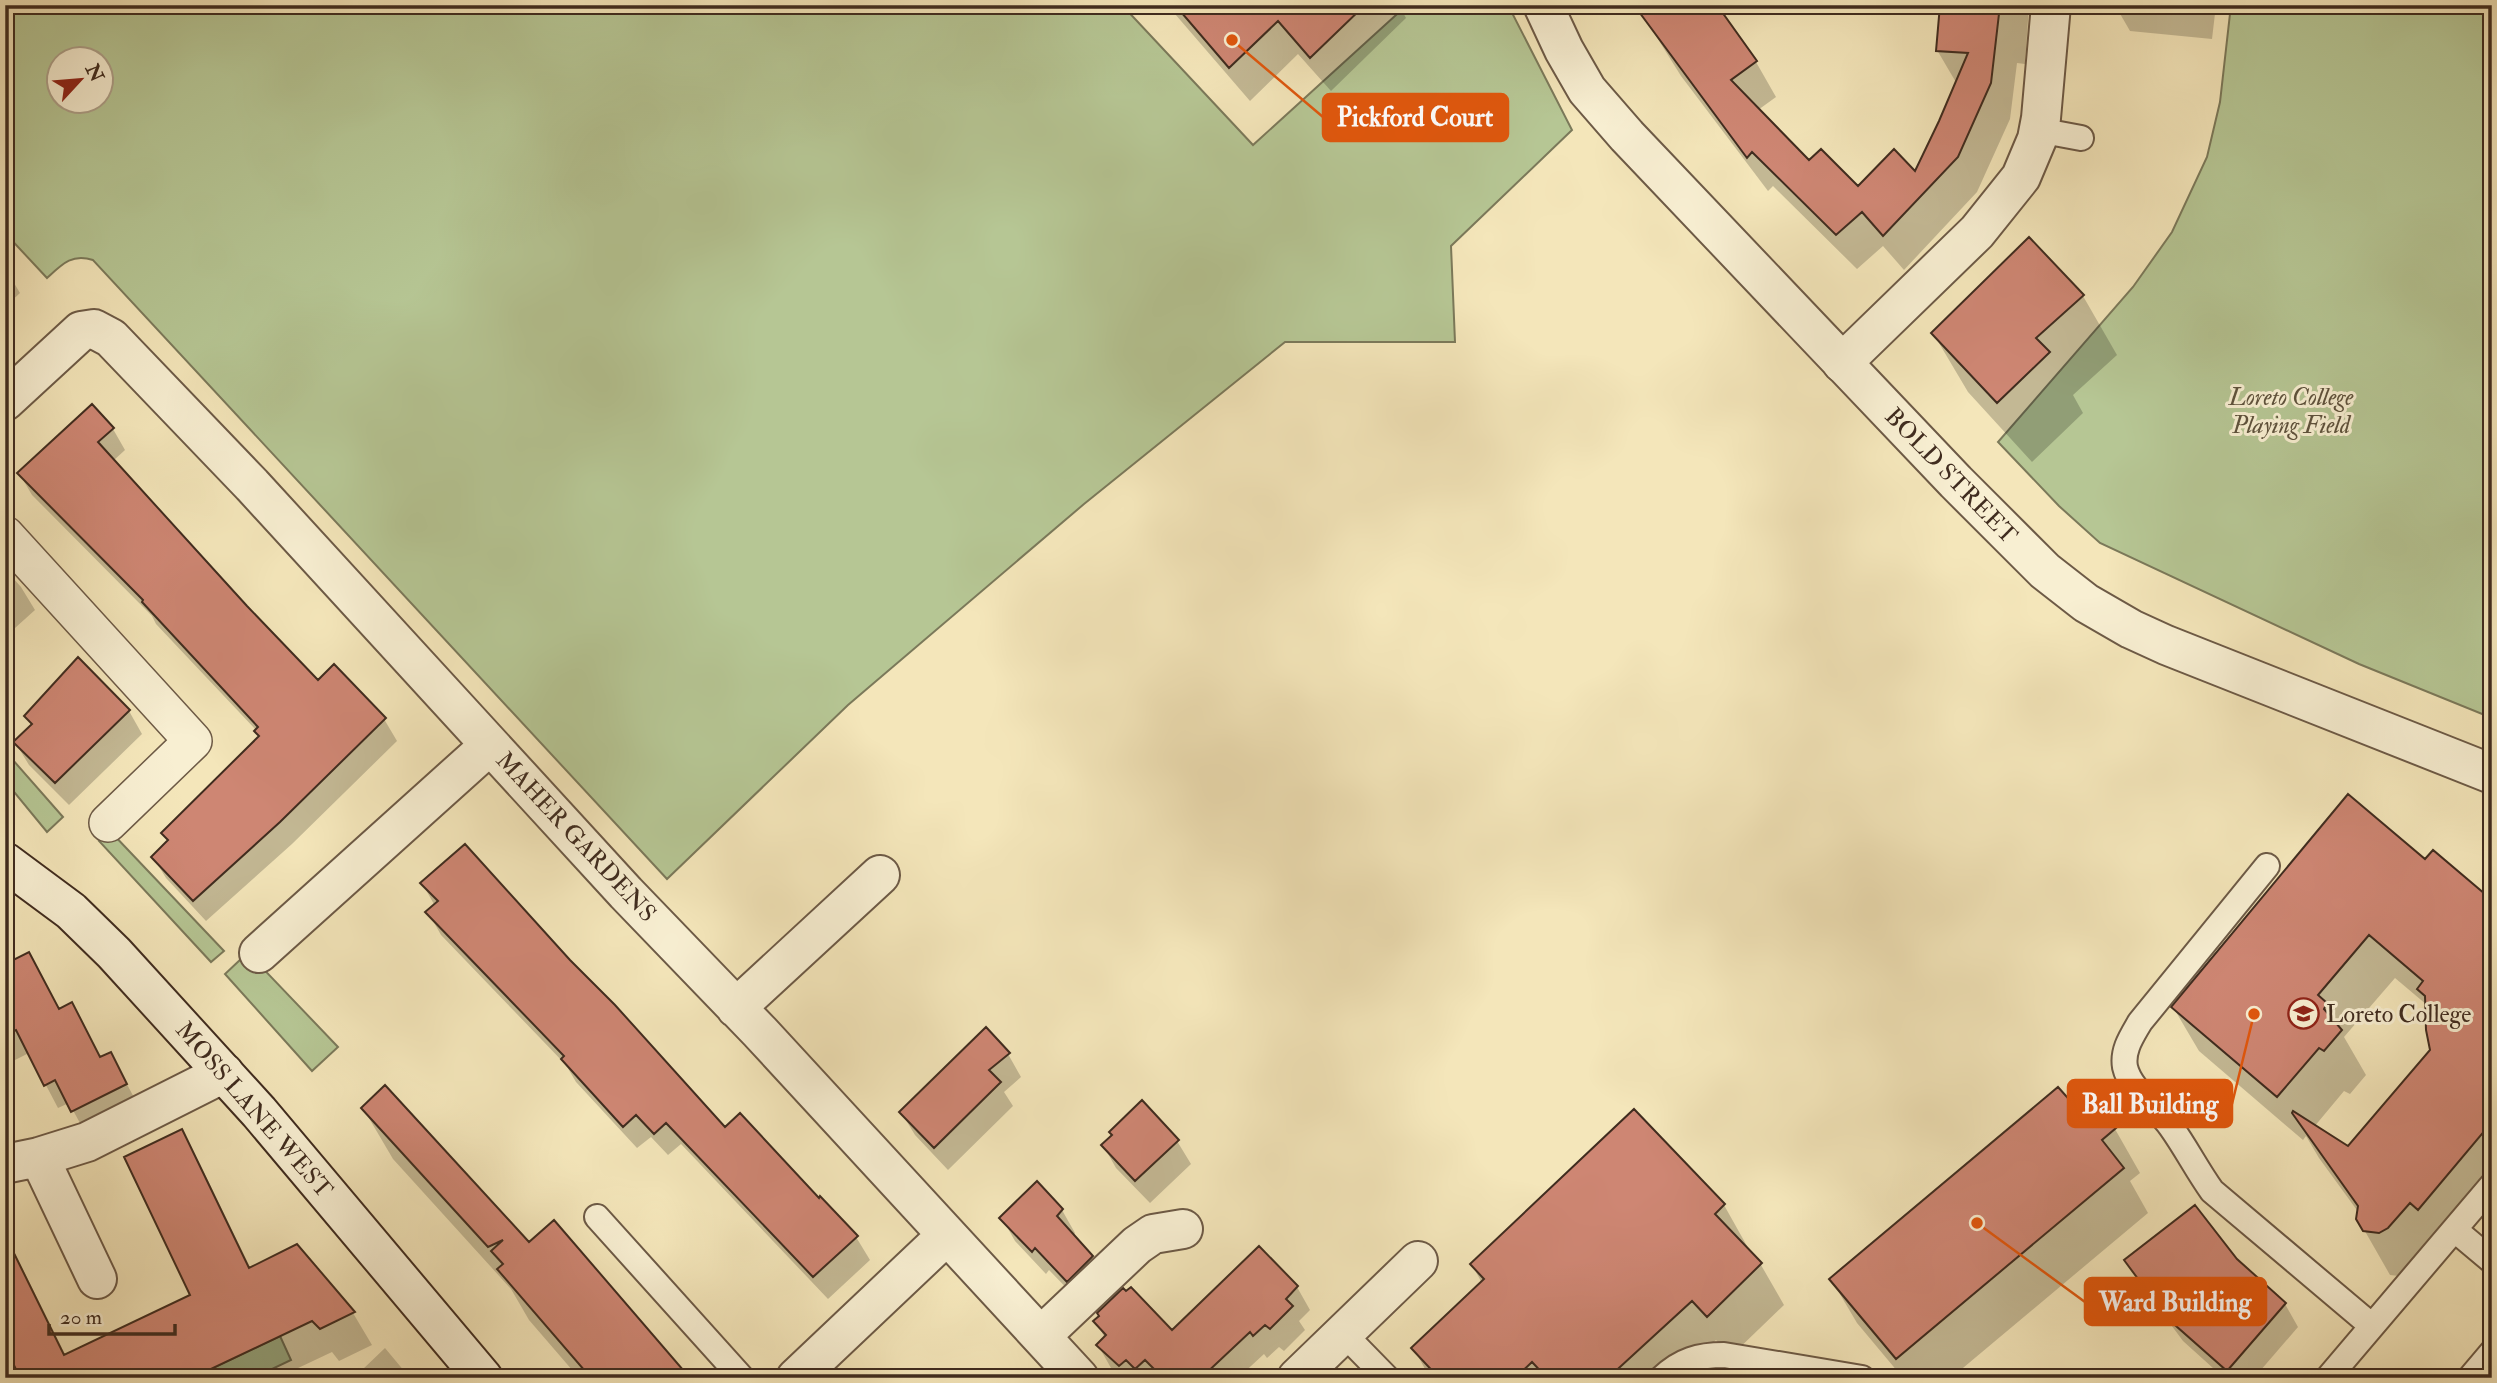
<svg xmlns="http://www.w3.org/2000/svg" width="2497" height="1383" font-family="'IM FELL Double Pica',serif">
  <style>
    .green { fill: #b6c694; stroke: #7b795a; stroke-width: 2; fill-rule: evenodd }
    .shadow { fill: #0003; fill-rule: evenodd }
    .building { fill: #ce8673; stroke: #402c1f; stroke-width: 2 }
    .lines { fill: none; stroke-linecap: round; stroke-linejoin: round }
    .service-casing { stroke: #6d5a46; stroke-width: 28 }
    .pedestrian-casing { stroke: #6d5a46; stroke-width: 40 }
    .minor-casing { stroke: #6d5a46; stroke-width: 42 }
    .tertiary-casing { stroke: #6d5a46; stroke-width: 42 }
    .secondary-casing { stroke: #402c1f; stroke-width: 42 }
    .service { stroke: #f8efd2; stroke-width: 24 }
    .pedestrian { stroke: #f8efd2; stroke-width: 37 }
    .minor { stroke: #f8efd2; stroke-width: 38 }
    .tertiary { stroke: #f8efd2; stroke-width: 38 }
    .secondary { stroke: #f8efd2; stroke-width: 38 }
    .labels { text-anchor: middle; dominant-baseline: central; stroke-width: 6; stroke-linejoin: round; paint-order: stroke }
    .park-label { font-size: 24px; font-style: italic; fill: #5e523c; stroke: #f8efd2 }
    .street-label { font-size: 24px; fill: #402c1f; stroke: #f8efd2 }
    .poi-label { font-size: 24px; fill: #402c1f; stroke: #f8efd2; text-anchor: start }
    .leader { fill: none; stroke: #e0570d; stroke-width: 2.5 }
    .callout-dot { fill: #e0570d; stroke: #f8efd2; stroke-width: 2.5 }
    .callout { fill: #e0570d; stroke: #e0570d; stroke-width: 2.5 }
    .callout-label { font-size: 26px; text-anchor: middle; font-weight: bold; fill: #fff }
  </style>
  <rect width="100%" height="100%" fill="#f4e6ba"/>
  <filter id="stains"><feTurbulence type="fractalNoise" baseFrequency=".00286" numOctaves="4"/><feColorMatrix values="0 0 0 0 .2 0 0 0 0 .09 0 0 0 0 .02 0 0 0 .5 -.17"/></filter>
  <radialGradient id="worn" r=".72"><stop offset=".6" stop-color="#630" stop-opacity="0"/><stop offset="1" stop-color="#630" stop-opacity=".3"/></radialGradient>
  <path class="green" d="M5 5H1122L1253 145 1407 5H1508L1572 130 1451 246 1455 342H1285L1084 504 848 705 667 879 93 260C72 253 62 264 47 278L5 233ZM60 60H102V102H60Z
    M2231 5H2492V718L2359 664 2100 543 2059 506 1998 442 2133 287 2172 232 2207 157 2220 102Z
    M5 751 63 817 47 832 5 781Z
    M111 832 224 951 211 962 99 841Z
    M252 957 338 1047 312 1071 225 974 241 959Z
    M280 1336 291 1360 253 1378H192Z"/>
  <path class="shadow" d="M1170 5H1399L1406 18 1331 91 1298 54 1250 101 1175 14Z
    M1941 5H2029L2025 64 2017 63 2010 119 1977 192 1904 270 1883 246 1857 269 1773 186 1768 191 1681 76 1646 20 1756 62 1776 97 1758 110 1809 163 1859 188 1915 174 1957 84 1937 50Z
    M2115 5H2216L2212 39 2130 31Z
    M5 268 20 293 5 307Z
    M2083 296 2117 355 2073 395 2083 413 2032 462 1968 392 1933 333Z
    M113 429 125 450 113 461 246 607 318 682 384 719 397 741 292 844 206 921 166 878 153 857 168 842 163 833 260 738 257 731 156 624 152 616 32 495 19 473Z
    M5 569 21 587 35 610 5 637Z
    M129 711 142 734 69 805 29 765 15 742 32 726 26 716Z
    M2425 861 2492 902V1196L2399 1276 2390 1275 2358 1219 2359 1213 2319 1158 2306 1136 2303 1140 2199 1051 2173 1007ZM2395 978 2427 1005 2432 1050 2348 1148 2314 1127 2344 1091 2350 1094 2366 1075 2344 1037Z
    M422 883 856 1237 870 1260 828 1299 681 1144 668 1155 651 1137 637 1148 576 1082 566 1065 441 935 428 912 435 906Z
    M5 966 59 1010 72 1004 101 1059 111 1054 139 1107 86 1134 69 1103 58 1108 29 1053 13 1061 5 1047Z
    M1008 1054 1021 1077 1004 1092 1013 1106 948 1170 915 1135 901 1112Z
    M2095 1105 2115 1129 2140 1173 2130 1181 2148 1213 1951 1378H1903L1857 1323 1831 1279 2082 1117Z
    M363 1108 529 1244 688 1378H579L529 1320 511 1289 393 1159Z
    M1634 1111 1724 1205 1747 1246 1745 1248 1761 1265 1784 1305 1731 1356 1716 1340 1675 1378H1430L1414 1349 1482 1283 1472 1265Z
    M181 1132 200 1164 251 1269 296 1246 353 1313 372 1345 339 1361 332 1352 277 1378H20L5 1343V1233L66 1356 193 1296Z
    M1177 1141 1191 1164 1150 1203 1116 1168 1103 1145Z
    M1037 1184 1062 1210 1075 1233 1073 1236 1092 1257 1105 1280 1081 1303 1049 1270 1046 1274 1015 1241 1002 1218Z
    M1259 1248 1297 1287 1310 1310 1299 1321 1305 1330 1284 1351 1279 1347 1267 1358 1264 1354 1238 1378H1122L1111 1368 1098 1345 1105 1338 1096 1322 1172 1333Z
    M2126 1260 2236 1261 2285 1304 2298 1327 2254 1378H2224L2183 1341 2140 1283Z
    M385 1348 410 1378H366L362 1370Z"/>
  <path class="building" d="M1175 5H1365L1310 58 1278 21 1229 68Z
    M1634 5H1717L1757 61 1731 80 1809 160 1821 149 1858 186 1894 149 1915 171 1939 121 1968 53 1936 51 1940 5H2000L1991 83 1958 157 1883 236 1862 212 1836 235 1752 152 1747 158Z
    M2029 237 2084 295 2036 338 2050 352 1997 403 1931 333Z
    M92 404 114 428 98 442 247 606 318 680 334 664 386 718 280 822 193 901 151 857 168 840 161 833 259 736 254 731 258 727 142 602 143 600 17 473Z
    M78 657 130 710 55 783 13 742 32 724 24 716Z
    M2348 794 2425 859 2433 850 2492 900V1122L2418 1210 2410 1203 2388 1228 2379 1233 2363 1231 2356 1219 2358 1206 2292 1113 2293 1111 2348 1146 2430 1050 2426 1030 2425 996 2417 989 2423 981 2369 935 2318 995 2327 1003 2324 1009 2342 1030 2324 1051 2319 1048 2277 1097 2171 1007Z
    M465 844 570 960 615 1005 725 1127 740 1113 819 1198 820 1196 858 1236 813 1277 666 1123 654 1134 636 1115 623 1127 561 1059 564 1056 425 912 438 901 420 883Z
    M29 952 59 1009 72 1002 100 1057 111 1052 127 1084 71 1112 55 1080 44 1086 16 1030 5 1035V964Z
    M986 1027 1010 1053 989 1070 1001 1082 934 1148 899 1112Z
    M385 1085 529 1242 554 1220 690 1378H591L497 1269 503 1264 491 1251 503 1240 488 1247 361 1108Z
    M2058 1087 2082 1114 2096 1103 2116 1128 2102 1140 2124 1168 1896 1359 1829 1279Z
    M1142 1100 1179 1140 1135 1181 1101 1145 1112 1135 1109 1132Z
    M1634 1109 1725 1204 1715 1214 1762 1263 1707 1317 1692 1301 1608 1378H1547L1532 1362 1515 1378H1439L1411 1348 1484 1279 1470 1264Z
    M182 1129 249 1268 297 1244 355 1312 320 1329 312 1321 192 1378H16L19 1376 5 1346V1235L64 1355 190 1295 124 1157Z
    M1037 1181 1063 1209 1057 1216 1093 1256 1067 1282 1035 1248 1032 1252 999 1218Z
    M2195 1205 2237 1259 2286 1303 2227 1371 2167 1318 2124 1260Z
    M1259 1246 1298 1286 1286 1299 1293 1306 1270 1329 1265 1325 1253 1336 1250 1332 1201 1378H1163L1145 1360 1135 1369 1126 1360 1119 1366 1096 1345 1106 1335 1093 1321 1099 1316 1097 1313 1123 1288 1126 1291 1131 1287 1172 1330Z"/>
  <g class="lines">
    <defs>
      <path id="service" d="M2038 130 2081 138
        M2267 866 2140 1022C2132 1036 2122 1050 2125 1067 2130 1090 2158 1108 2171 1127 2186 1148 2197 1170 2212 1191L2372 1326
        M2168 1123 2207 1098
        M597 1217 742 1378
        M2455 1230 2492 1261
        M1343 1333 1387 1378
        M1662 1378C1681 1360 1699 1355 1724 1355L1862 1378
        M2328 1378 2492 1185
        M2470 1378 2492 1352"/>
      <path id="pedestrian" d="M5 535 193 741 108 823"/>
      <path id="minor" d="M1842 363 1977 232 2021 177 2037 139 2041 118 2051 5
        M5 401 81 331 94 329 111 338 252 485 626 893 760 1032 1079 1378
        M259 953 490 745
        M736 1008 880 875
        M39 1157 97 1279
        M5 1164 39 1157 87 1142 224 1073
        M1041 1336 1137 1245 1153 1234 1183 1229
        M796 1378 947 1235
        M1297 1378 1418 1261"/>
      <path id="tertiary" d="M1543 5 1564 50 1587 90 1627 136 1956 482 2045 571 2086 603 2131 629 2166 645 2492 774"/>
      <path id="secondary" d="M5 862 71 911 114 953 259 1112 483 1378"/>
    </defs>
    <use href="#service" class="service-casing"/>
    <use href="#pedestrian" class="pedestrian-casing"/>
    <use href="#minor" class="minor-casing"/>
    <use href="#tertiary" class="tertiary-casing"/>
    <use href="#secondary" class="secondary-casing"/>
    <use href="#service" class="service"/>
    <use href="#pedestrian" class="pedestrian"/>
    <use href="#minor" class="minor"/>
    <use href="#tertiary" class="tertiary"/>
    <use href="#secondary" class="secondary"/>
  </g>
  <defs>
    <symbol id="university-ring" viewBox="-11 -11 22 22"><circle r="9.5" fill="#f8efd2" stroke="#8f2418" stroke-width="1.5"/><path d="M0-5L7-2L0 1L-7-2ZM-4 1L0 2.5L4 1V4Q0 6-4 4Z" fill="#8f2418"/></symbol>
  </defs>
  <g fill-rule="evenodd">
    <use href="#university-ring" x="2286" y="996" width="35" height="35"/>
  </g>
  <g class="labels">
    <g class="park-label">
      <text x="2291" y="397">Loreto College<tspan x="2291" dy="28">Playing Field</tspan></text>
    </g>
    <g class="street-label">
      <text transform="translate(1951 476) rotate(46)">BOLD STREET</text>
      <text transform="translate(576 837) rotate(47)">MAHER GARDENS</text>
      <text transform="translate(254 1110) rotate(49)">MOSS LANE WEST</text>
    </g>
    <g class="poi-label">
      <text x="2326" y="1014">Loreto College</text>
    </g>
  </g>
  <path class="leader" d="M1232 40L1323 117M2254 1014L2232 1104M1977 1223L2085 1302"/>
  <g class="callout-dot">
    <circle cx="1232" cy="40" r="7"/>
    <circle cx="2254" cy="1014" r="7"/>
    <circle cx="1977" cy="1223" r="7"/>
  </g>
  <g class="callout">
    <rect x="1323" y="94" width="185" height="47" rx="7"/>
    <rect x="2068" y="1080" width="164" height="47" rx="7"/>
    <rect x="2085" y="1278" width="181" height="47" rx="7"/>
  </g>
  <g class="callout-label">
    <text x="1415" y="126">Pickford Court</text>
    <text x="2150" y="1113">Ball Building</text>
    <text x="2175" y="1311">Ward Building</text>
  </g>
  <rect width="2497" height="1383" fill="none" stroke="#f4e6ba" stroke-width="28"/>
  <rect x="7" y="7" width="2483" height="1369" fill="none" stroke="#402c1f" stroke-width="3.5"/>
  <rect x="14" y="14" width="2469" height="1355" fill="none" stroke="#402c1f" stroke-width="2"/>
  <g transform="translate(80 80) rotate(64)"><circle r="33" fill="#f8efd2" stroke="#aea18a" stroke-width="2"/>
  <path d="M0-5L12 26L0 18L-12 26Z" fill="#8f2418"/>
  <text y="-10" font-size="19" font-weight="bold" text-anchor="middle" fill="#402c1f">N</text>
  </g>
  <path d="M49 1324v10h126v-10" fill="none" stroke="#402c1f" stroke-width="3.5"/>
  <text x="60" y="1324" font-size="21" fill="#402c1f" stroke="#f8efd2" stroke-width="5" paint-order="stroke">20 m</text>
  <rect width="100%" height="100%" filter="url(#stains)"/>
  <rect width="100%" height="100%" fill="url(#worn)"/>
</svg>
